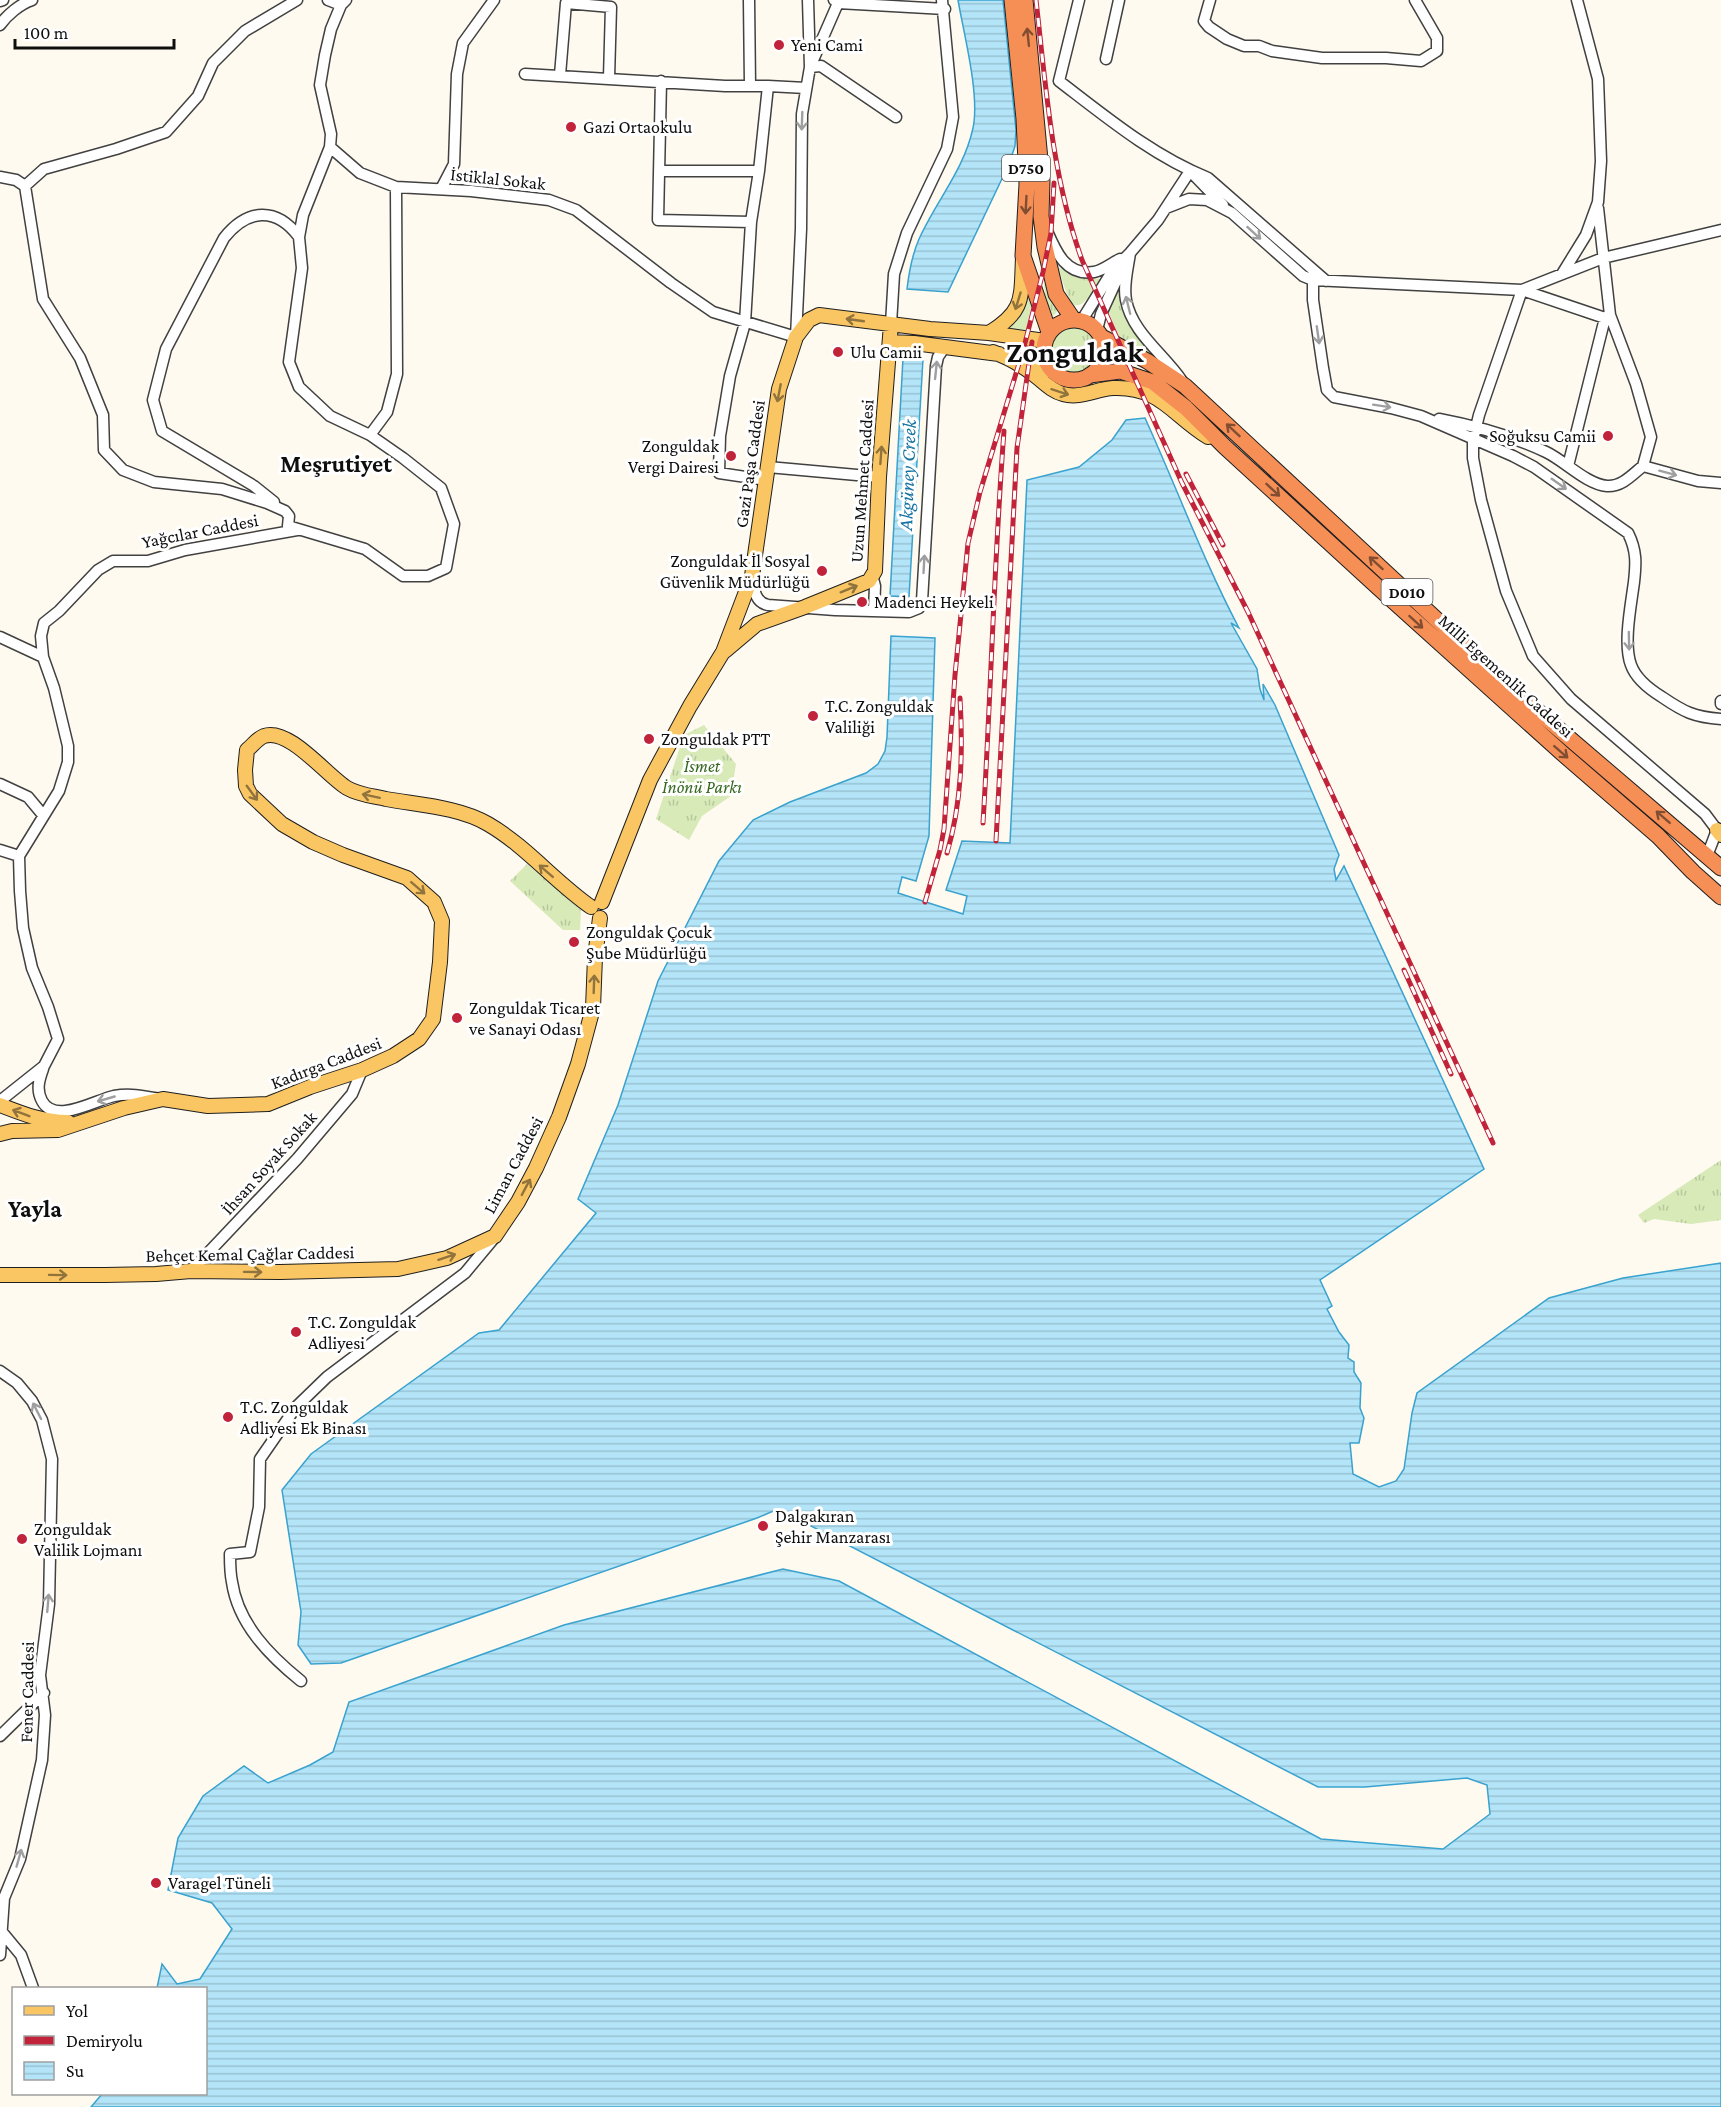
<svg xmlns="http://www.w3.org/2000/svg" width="1721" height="2107" font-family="'Crimson Pro',serif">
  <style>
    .grass { fill: url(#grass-tufts) }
    .water { fill: url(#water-rules); stroke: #39a2cf; stroke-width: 1.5 }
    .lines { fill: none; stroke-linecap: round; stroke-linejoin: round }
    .minor-casing { stroke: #414141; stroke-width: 13 }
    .major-casing { stroke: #1f1f1f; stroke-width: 16 }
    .highway-casing { stroke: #1f1f1f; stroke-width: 17 }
    .minor { stroke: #fff; stroke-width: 10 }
    .major { stroke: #fac664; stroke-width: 14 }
    .highway { stroke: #f68f56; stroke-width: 15 }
    .rail-casing { stroke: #c1233b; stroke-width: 5 }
    .rail { stroke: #fff; stroke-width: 3; stroke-dasharray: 9; stroke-linecap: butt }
    .oneway { stroke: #824e32 }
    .oneway2 { stroke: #9f9f9f }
    .oneway3 { stroke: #90733d }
    .poi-dot { fill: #c1233b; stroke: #fff; stroke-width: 2 }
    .labels { text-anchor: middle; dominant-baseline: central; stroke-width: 6; stroke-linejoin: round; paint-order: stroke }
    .shield { fill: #fff; stroke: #565656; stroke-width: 1.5 }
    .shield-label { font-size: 16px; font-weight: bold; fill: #0e0e0e }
    .poi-label { font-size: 18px; fill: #0e0e0e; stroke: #fff; text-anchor: start }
    .street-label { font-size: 18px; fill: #0e0e0e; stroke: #fff }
    .park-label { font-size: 18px; font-style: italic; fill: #34671d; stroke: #fff }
    .water-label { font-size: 20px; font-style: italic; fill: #1573a2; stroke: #fff }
    .district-label { font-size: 24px; font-weight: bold; fill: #0e0e0e; stroke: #fff }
    .town-label { font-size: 30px; font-weight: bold; fill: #0e0e0e; stroke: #fff }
  </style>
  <defs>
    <pattern id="grass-tufts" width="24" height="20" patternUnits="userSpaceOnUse" patternTransform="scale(1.5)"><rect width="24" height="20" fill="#d7eab8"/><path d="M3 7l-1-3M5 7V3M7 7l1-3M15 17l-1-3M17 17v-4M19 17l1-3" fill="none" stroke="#b7c89d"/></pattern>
    <pattern id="water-rules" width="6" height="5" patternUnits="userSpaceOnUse" patternTransform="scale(1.5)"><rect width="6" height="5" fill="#b3e4f7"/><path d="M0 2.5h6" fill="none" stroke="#99c2d3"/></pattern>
  </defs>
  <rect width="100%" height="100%" fill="#fffaef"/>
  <path class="grass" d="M1058 267 1075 277 1102 279C1073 323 1071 307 1058 267Z
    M1046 283 1057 312 1053 316 1046 302 1044 284Z
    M1119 285 1124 306 1159 359 1119 337 1107 309Z
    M1026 292 1032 303 1026 330 1007 328C1021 320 1025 308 1026 292Z
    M1048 350a26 26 0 1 1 52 0a26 26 0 1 1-52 0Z
    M704 725 736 764 731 796 702 816 689 840 656 819 684 735Z
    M527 864 581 910 580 930H563L510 881Z
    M1721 1160V1220L1691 1224 1654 1219 1644 1223 1638 1215Z"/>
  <path class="water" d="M958 0H1003L1016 130 1015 146 1009 164 948 292 907 289C909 272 912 255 919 239 936 201 964 170 973 128 980 95 964 35 958 0Z
    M903 358 923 359 909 597 890 596Z
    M1145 418C1177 488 1203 560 1239 628L1231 623 1257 669 1260 689 1264 700 1263 684 1275 705 1339 855 1334 869 1336 880 1344 866 1484 1169 1320 1280 1332 1306 1327 1309 1339 1332 1349 1345 1348 1358 1354 1362V1372L1361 1383 1360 1408 1364 1418 1359 1443H1350L1353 1474 1379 1487 1396 1481 1404 1469 1412 1413 1417 1393 1549 1298 1623 1278 1721 1263V2107H91L102 2094H206V1988H157L162 1964 177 1984 200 1979 232 1929 212 1903 168 1890 178 1838 203 1796 244 1766 268 1783 310 1765 333 1752 349 1702 564 1625 783 1569 839 1581 1321 1839 1443 1849 1490 1814 1487 1785 1467 1778 1365 1787H1318L778 1509 757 1518 341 1663 311 1664 298 1645 301 1612 282 1490 311 1454 479 1333 499 1330 596 1213 578 1199 618 1105 658 981 719 861 753 820 790 802 866 773 878 764 885 751 887 737 891 636 935 638 929 836 916 881 902 877 898 893 963 914 967 896 946 890 962 841 1010 843 1027 480 1079 467 1112 440 1126 420Z"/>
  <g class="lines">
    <defs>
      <path id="minor" d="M328 0 341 5
        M749 0 750 85
        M834 0 838 3 945 9
        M1079 0 1059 81C1106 117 1153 156 1208 178L1326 281
        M1210 0 1204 21 1209 27 1227 39 1244 46H1259L1272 51 1322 58H1386L1421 61 1437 51V38L1415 0
        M0 1 3 0
        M838 3 810 67 821 66 896 117
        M0 25C7 15 20 4 32 0
        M1106 59 1119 0
        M525 74 725 86H768
        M560 75 566 3 611 7 609 78
        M661 81 658 220 751 222
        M330 147 360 173 396 187 471 191 549 200 576 210 671 283 713 312 796 337 801 229 802 114 810 67 808 0
        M660 171H759
        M1192 173 1223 205
        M0 177 16 180 25 186 43 299 80 358 103 415 104 450 123 470 154 482 222 489 267 503 285 511 289 516 288 526 365 549 403 576H428L446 568 454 524 441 488 403 458 370 435 330 416 299 387 289 362 302 268 299 237 303 215 330 147 331 134 320 85 325 55 331 29 341 5 346 0
        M25 186 44 169 116 149 166 132 198 96 213 63 245 31 297 0
        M441 189 454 164 457 74 463 43 494 0
        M1166 208 1189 199 1207 200 1232 213 1303 276 1313 280 1522 290 1603 258 1721 230
        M1598 208 1610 315 1636 384 1651 437 1643 466
        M1047 231C1056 252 1066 276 1094 272 1102 271 1112 263 1120 259
        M1130 253C1128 268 1123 285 1126 300 1132 333 1164 354 1182 381
        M1562 274 1586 235 1598 202 1601 161 1598 79 1577 0
        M1313 280V300L1323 368 1327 390 1334 397 1391 408 1421 416 1513 456 1534 467 1628 533C1637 551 1636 564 1634 582 1631 605 1623 644 1631 665 1636 679 1649 689 1662 697 1684 712 1694 717 1721 719
        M1610 315 1605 318 1522 290 1479 415 1473 440V458L1481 500 1506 591 1533 656 1571 699 1705 814 1717 830 1707 856
        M1082 320 1113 270 1130 253 1158 220 1190 171
        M891 324 894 274 907 233 947 149 953 117 942 0
        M1097 330 1101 314 1124 264
        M1439 419C1476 426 1512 436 1546 452 1565 461 1586 484 1607 486 1622 487 1633 474 1643 466L1698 481 1721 483
        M370 435 387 412 397 374 396 187
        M1568 466 1605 318
        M768 467 879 477
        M766 480 719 473 720 436 730 376 745 323 751 222 759 171 768 86 806 88
        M274 502 254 486 162 431 153 400 166 349 224 238C247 209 276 206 299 237
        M872 575 875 586 874 610
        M752 576C754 588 754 602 768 605L835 610 909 612 919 608 922 601 936 366 938 357 944 348
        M0 637 43 657
        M1721 701V704
        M0 784 28 797 43 815
        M0 850 19 856
        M43 1069C39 1080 36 1090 42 1101 55 1125 95 1100 114 1096 130 1093 144 1096 160 1099
        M0 1101 44 1066 58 1039 48 1007 32 968 23 928 20 891 19 856 59 791 68 762V746L54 688 43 657 41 636 44 623 59 611 98 570 113 561H148L185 550 297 530
        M191 1271 297 1159 352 1094 362 1070
        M0 1371 17 1383 32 1401 42 1420 52 1459 49 1604 40 1675 45 1715 42 1760 20 1859 4 1898 0 1955
        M301 1681C270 1656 238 1624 232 1582 230 1573 230 1563 230 1554L250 1552 259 1507 260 1459 296 1407 327 1377 465 1273 495 1237
        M0 1736 44 1693
        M2 1932 21 1955 33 1988"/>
      <path id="major" d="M989 333C1025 311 1021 298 1023 258
        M890 342 914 343 999 354
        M993 352C1007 357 1020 364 1033 374 1043 381 1051 391 1063 394 1080 399 1096 389 1113 388 1160 386 1172 415 1208 437
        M1023 362 1053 371
        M725 651 757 624 805 607 869 581 875 571 879 477 891 324
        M1717 830 1721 835
        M602 902 650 780 690 706 723 652 752 576 779 389 796 337 809 320 819 315 930 329 989 333 1045 341
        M0 1105C23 1114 43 1122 68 1122
        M0 1134 12 1131 58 1130 124 1108 163 1099 208 1106 268 1104 310 1087 362 1070 393 1056 419 1039 433 1019 440 962 442 921 434 902 407 878 343 855 313 842 282 824 250 794 246 786 245 770 247 750C252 746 258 738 264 736 289 727 327 776 347 788 359 795 373 796 386 799 419 805 459 807 488 824 526 846 555 882 591 907
        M0 1275H105L156 1274 191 1271 280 1272 398 1269 447 1258 495 1236 518 1202 536 1168 559 1117 578 1064 593 1008 595 957 600 918"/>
      <path id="highway" d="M1012 0 1024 119 1027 184 1023 256 1049 332
        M1025 0 1042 181 1041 216 1045 247 1056 294 1073 319
        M1044 350a30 30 0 1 1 60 0a30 30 0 1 1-60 0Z
        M1102 337 1147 361 1185 386 1507 685 1721 868
        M1090 375 1120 371 1153 382 1186 408 1225 447 1381 590 1562 753 1658 836 1693 872 1721 897"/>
    </defs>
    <use href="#minor" class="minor-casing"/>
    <use href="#major" class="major-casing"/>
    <use href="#highway" class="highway-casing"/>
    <use href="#minor" class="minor"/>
    <use href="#major" class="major"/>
    <use href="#highway" class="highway"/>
    <defs>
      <path id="rail" d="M1036 0C1046 88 1052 177 1082 260L1182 483 1248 612 1493 1143
        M1186 474 1223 545
        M983 823C991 693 994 562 1004 431
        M996 841 1017 448 1032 342
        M947 853C962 802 963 751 960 698
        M925 902 940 850 944 829 955 675 968 543 980 492 1024 347 1043 272 1051 233 1054 183
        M1404 970 1451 1074"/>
    </defs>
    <use href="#rail" class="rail-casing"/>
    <use href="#rail" class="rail"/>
  </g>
  <defs><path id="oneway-shaft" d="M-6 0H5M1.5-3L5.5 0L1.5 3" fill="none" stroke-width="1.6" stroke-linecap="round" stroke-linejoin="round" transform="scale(1.5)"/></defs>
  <g class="oneway">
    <use href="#oneway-shaft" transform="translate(1028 37) rotate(-96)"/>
    <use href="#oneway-shaft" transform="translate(1026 205) rotate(93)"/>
    <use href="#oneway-shaft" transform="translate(1233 430) rotate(-137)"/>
    <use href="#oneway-shaft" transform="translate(1273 490) rotate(43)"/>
    <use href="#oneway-shaft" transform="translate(1376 563) rotate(-138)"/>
    <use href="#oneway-shaft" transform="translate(1416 622) rotate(42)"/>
    <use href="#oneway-shaft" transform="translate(1561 752) rotate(41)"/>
    <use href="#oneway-shaft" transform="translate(1663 817) rotate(-139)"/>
  </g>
  <g class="oneway2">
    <use href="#oneway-shaft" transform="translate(802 121) rotate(92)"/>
    <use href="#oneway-shaft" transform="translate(1254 233) rotate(42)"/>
    <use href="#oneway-shaft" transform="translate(1128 305) rotate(-104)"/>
    <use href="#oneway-shaft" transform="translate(1318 335) rotate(82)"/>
    <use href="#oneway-shaft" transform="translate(936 370) rotate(-84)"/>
    <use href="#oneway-shaft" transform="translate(1382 406) rotate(9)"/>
    <use href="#oneway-shaft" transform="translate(1668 473) rotate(15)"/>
    <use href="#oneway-shaft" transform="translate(1559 484) rotate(35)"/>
    <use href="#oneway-shaft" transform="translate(924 564) rotate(-87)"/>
    <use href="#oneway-shaft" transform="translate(1629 641) rotate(89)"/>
    <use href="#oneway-shaft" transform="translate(106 1099) rotate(164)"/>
    <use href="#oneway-shaft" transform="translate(37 1411) rotate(-117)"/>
    <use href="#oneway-shaft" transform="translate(48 1603) rotate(-85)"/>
    <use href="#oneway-shaft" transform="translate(19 1858) rotate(-74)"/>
  </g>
  <g class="oneway3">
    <use href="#oneway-shaft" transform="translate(1018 301) rotate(107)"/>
    <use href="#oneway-shaft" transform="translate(855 320) rotate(-172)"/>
    <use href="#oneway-shaft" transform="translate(1060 392) rotate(18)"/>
    <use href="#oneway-shaft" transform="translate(779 393) rotate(101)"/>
    <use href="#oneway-shaft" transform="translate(881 455) rotate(-86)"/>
    <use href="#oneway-shaft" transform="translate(849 589) rotate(-22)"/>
    <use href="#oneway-shaft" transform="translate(252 793) rotate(54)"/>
    <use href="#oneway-shaft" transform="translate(371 796) rotate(-168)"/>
    <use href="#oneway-shaft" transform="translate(546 871) rotate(-139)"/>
    <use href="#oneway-shaft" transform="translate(418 888) rotate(41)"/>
    <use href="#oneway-shaft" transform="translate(594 984) rotate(-88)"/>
    <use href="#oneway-shaft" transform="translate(21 1113) rotate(-159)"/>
    <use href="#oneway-shaft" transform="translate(526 1187) rotate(-62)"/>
    <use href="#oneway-shaft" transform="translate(447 1257) rotate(-18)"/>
    <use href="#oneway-shaft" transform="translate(253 1272) rotate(1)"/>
    <use href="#oneway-shaft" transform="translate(58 1275) rotate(1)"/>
  </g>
  <g class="poi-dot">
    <circle cx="779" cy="45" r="6"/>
    <circle cx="571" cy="127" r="6"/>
    <circle cx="838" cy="352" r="6"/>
    <circle cx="1608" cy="436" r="6"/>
    <circle cx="731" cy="456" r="6"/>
    <circle cx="822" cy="571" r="6"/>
    <circle cx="862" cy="602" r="6"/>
    <circle cx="813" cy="716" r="6"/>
    <circle cx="649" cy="739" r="6"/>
    <circle cx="574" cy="942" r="6"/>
    <circle cx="457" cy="1018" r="6"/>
    <circle cx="296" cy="1332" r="6"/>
    <circle cx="228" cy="1417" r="6"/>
    <circle cx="763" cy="1526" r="6"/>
    <circle cx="22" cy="1539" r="6"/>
    <circle cx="156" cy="1883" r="6"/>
  </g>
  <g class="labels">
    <g class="shield">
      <rect x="1002" y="155" width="48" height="26" rx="4.5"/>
      <rect x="1381.5" y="579" width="51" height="26" rx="4.5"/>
    </g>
    <g class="shield-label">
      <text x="1026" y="168">D750</text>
      <text x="1407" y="592">D010</text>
    </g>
    <g class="poi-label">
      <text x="791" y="45">Yeni Cami</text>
      <text x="583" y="127">Gazi Ortaokulu</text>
      <text x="850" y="352">Ulu Camii</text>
      <text x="1596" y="436" text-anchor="end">Soğuksu Camii</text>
      <text x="719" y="446" text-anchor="end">Zonguldak<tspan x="719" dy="21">Vergi Dairesi</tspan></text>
      <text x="810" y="561" text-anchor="end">Zonguldak İl Sosyal<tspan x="810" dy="21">Güvenlik Müdürlüğü</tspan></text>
      <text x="874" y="602">Madenci Heykeli</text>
      <text x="825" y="706">T.C. Zonguldak<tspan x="825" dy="21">Valiliği</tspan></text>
      <text x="661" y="739">Zonguldak PTT</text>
      <text x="586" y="932">Zonguldak Çocuk<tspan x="586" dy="21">Şube Müdürlüğü</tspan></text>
      <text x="469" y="1008">Zonguldak Ticaret<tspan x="469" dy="21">ve Sanayi Odası</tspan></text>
      <text x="308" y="1322">T.C. Zonguldak<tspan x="308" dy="21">Adliyesi</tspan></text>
      <text x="240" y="1407">T.C. Zonguldak<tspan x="240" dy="21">Adliyesi Ek Binası</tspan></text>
      <text x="775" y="1516">Dalgakıran<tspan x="775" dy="21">Şehir Manzarası</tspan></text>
      <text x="34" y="1529">Zonguldak<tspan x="34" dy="21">Valilik Lojmanı</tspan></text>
      <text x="168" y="1883">Varagel Tüneli</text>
    </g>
    <g class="street-label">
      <text transform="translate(498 179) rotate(6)">İstiklal Sokak</text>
      <text transform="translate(750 464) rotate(-82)">Gazi Paşa Caddesi</text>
      <text transform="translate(862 481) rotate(-86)">Uzun Mehmet Caddesi</text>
      <text transform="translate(200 531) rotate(-11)">Yağcılar Caddesi</text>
      <text transform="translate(1506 676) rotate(42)">Milli Egemenlik Caddesi</text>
      <text transform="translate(326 1063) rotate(-21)">Kadırga Caddesi</text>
      <text transform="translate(269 1163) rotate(-48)">İhsan Soyak Sokak</text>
      <text transform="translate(513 1165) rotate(-62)">Liman Caddesi</text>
      <text transform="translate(250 1254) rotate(-1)">Behçet Kemal Çağlar Caddesi</text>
      <text transform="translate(27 1692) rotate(-89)">Fener Caddesi</text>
    </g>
    <g class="park-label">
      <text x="702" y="766">İsmet<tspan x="702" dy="21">İnönü Parkı</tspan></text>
    </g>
    <g class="water-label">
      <text transform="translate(907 475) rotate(-88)">Akgüney Creek</text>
    </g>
    <g class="district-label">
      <text x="336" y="463">Meşrutiyet</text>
      <text x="35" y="1208">Yayla</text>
    </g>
    <g class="town-label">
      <text x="1075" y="351">Zonguldak</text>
    </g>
  </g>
  <rect x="12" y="1987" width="195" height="108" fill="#ffffff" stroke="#9f9f9f" stroke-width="1.5"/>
  <rect x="24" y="2006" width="30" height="9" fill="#fac664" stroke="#9f9f9f" stroke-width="1.5"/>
  <text x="66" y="2017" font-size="18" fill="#0e0e0e">Yol</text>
  <rect x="24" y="2036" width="30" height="9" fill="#c1233b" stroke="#9f9f9f" stroke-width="1.5"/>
  <text x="66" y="2047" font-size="18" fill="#0e0e0e">Demiryolu</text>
  <rect x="24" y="2062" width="30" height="18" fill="url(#water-rules)" stroke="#9f9f9f" stroke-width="1.5"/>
  <text x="66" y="2077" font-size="18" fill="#0e0e0e">Su</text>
  <path d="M15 39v9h159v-9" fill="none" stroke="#0e0e0e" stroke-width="3"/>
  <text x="24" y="39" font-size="18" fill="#0e0e0e" stroke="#ffffff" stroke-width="4.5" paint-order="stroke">100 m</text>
</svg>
